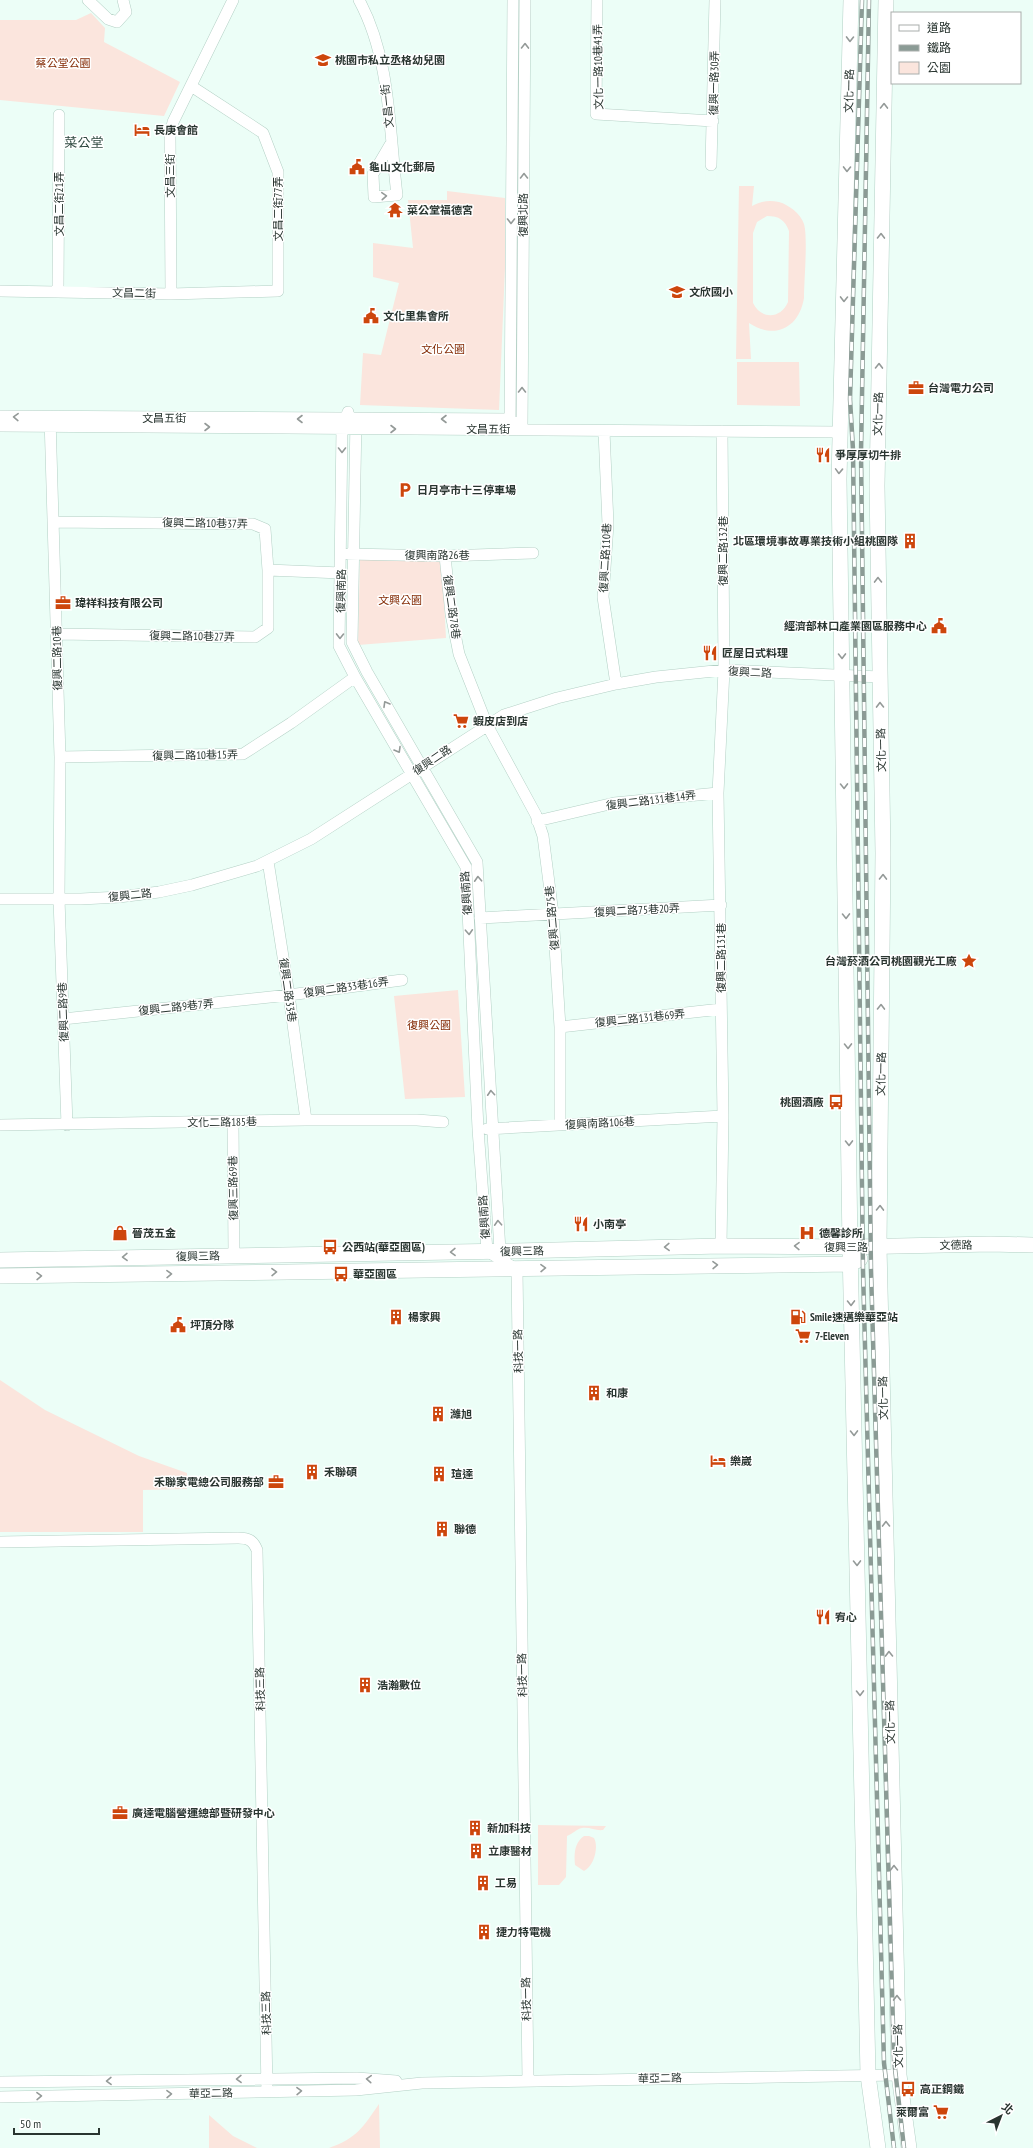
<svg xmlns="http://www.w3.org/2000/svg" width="1033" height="2148" font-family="'PT Sans Narrow','Noto Sans TC',sans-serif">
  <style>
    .green { fill: #fbe5dd; fill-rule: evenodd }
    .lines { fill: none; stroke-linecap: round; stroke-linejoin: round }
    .street-casing { stroke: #b3d0c5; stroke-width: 12 }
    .secondary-casing { stroke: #b3d0c5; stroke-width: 16 }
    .street { stroke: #fff; stroke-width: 11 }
    .secondary { stroke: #fff; stroke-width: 15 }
    .rail-casing { stroke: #8b9b95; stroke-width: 4.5 }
    .rail { stroke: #fff; stroke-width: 3; stroke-dasharray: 9; stroke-linecap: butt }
    .oneway { stroke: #949a98 }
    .labels { text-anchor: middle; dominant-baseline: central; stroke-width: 3; stroke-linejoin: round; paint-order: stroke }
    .poi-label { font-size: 11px; font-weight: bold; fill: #293530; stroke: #fff; text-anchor: start }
    .park-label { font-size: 11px; fill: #842b05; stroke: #fff }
    .street-label { font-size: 11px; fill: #293530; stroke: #fff }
    .quarter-label { font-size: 13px; fill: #2f4940; stroke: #fff }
  </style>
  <rect width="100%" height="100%" fill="#ecfef7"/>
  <path class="green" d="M91 13 105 28 104 42 180 82 164 116 0 100V20H76Z
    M739 186H754L752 206C761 201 769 200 779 202 789 205 800 213 804 224 808 238 804 281 804 298 799 328 775 340 749 323L751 359H736ZM767 216C779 216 785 220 789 231L788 302C781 319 761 320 753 303V233L757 222Z
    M447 191 505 198V268L499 410 360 405 363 353 381 355 399 283 373 277V243L413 248 408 200H447Z
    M737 362H799L800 406 737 405Z
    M360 558 442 561 446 638 358 645Z
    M458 990 465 1097 405 1099 394 996Z
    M0 1380 45 1410 139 1456 187 1473V1489L143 1490V1532H0Z
    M538 1825 606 1826 603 1830C596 1831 590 1827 582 1828 576 1829 573 1834 567 1836L566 1877 559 1885H538Z
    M584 1836H589L594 1838C599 1847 594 1866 584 1871L575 1865C574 1855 574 1843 584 1836Z
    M379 2104 380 2148H329C357 2138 363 2127 379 2104Z
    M209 2115 233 2136 257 2148H209Z"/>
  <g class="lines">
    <defs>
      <path id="street" d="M88 0 108 19 117 22 126 12 123 0
        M359 0C391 59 389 130 397 195L374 197 373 174 390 145
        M597 0 596 114 713 121
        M711 165 715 0
        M0 291 171 294 278 291V172L263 133 191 86
        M58 292 59 115
        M171 294 170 135 173 122 233 0
        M348 412 342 428 339 646 355 677 466 867 478 1129 487 1251 516 1269
        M0 416 510 419 522 429
        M50 418 60 757 59 899 67 1125
        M356 419 352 642 367 672 477 862 500 1251 505 1257
        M510 425 513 0
        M0 426 840 432
        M522 429 525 0
        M604 431 608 524 603 597 616 684
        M54 522 253 524 265 529 268 570 341 573
        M348 554 445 556 533 553
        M445 556 451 614 459 654 487 725 536 815 543 836 553 914 560 1027V1125
        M57 634 255 637 268 628V570
        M60 757 243 754 291 723 355 677
        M537 821 614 803 718 793
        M268 861 289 995 306 1120
        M0 899H81L119 897 159 892 192 885 257 866 311 839 504 715 557 698 616 684 656 677 724 670 880 677
        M480 918 721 905
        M63 1019 289 995 402 980
        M560 1027 721 1009
        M233 1122 234 1255
        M0 1125 306 1120H417L443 1122
        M487 1129 723 1116
        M721 1246 723 1116 718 793 724 670 722 431
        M517 1269 528 2080
        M0 1542 238 1538C248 1538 253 1540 257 1550L267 2091
        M0 2082 357 2078 396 2081
        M0 2097 356 2090 422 2083 899 2075"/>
      <path id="secondary" d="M851 0 839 479 850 1247 868 2075 878 2148
        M886 0 877 486 883 853 879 1247 899 2075 909 2148
        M0 1260 514 1251 721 1246 850 1247 991 1244 1033 1245
        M0 1276 851 1264 860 1259"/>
    </defs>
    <use href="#street" class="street-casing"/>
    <use href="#secondary" class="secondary-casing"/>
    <use href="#street" class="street"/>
    <use href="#secondary" class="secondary"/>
    <defs>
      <path id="rail" d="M862 0 850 399 853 450 863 1270 884 2063 894 2148
        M869 0 861 453 871 1270 894 2060 904 2148"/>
    </defs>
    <use href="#rail" class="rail-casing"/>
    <use href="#rail" class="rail"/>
  </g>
  <defs><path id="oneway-chevron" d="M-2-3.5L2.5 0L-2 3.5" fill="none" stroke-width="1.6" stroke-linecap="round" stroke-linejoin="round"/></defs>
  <g class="oneway">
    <use href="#oneway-chevron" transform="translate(850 39) rotate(91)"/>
    <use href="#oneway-chevron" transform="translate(525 46) rotate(-89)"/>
    <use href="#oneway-chevron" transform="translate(884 106) rotate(-89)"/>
    <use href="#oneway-chevron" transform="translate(847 169) rotate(91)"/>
    <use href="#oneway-chevron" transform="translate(524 176) rotate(-90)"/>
    <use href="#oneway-chevron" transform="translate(384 196) rotate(-4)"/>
    <use href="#oneway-chevron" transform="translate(511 221) rotate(90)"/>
    <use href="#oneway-chevron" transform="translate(881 236) rotate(-89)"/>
    <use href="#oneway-chevron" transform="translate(844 299) rotate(91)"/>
    <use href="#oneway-chevron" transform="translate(879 366) rotate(-89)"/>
    <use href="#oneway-chevron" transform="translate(522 390) rotate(-90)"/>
    <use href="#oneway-chevron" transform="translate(16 417) rotate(-178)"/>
    <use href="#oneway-chevron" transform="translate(300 419) rotate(-180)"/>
    <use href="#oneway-chevron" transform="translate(444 419) rotate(-180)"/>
    <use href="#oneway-chevron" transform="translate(207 427)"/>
    <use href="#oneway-chevron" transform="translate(393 429)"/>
    <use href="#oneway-chevron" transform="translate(342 450) rotate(90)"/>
    <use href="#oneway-chevron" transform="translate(839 471) rotate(92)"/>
    <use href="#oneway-chevron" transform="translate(878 580) rotate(-91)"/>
    <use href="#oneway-chevron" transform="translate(340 636) rotate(91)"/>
    <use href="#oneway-chevron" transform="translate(842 656) rotate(89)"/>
    <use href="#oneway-chevron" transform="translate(386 704) rotate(-120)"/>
    <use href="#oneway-chevron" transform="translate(880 705) rotate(-91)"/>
    <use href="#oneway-chevron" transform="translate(398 750) rotate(60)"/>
    <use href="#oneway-chevron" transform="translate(844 786) rotate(89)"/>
    <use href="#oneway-chevron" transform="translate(883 877) rotate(-89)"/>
    <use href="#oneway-chevron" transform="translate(478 879) rotate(-93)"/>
    <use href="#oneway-chevron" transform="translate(846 916) rotate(89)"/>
    <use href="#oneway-chevron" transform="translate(469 932) rotate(87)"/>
    <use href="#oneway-chevron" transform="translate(881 1007) rotate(-89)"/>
    <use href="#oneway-chevron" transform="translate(848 1046) rotate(89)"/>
    <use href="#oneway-chevron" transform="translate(491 1093) rotate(-94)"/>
    <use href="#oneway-chevron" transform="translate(849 1143) rotate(89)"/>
    <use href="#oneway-chevron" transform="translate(880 1208) rotate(-89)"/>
    <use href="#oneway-chevron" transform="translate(498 1223) rotate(-93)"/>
    <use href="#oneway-chevron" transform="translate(797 1246) rotate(-179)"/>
    <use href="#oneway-chevron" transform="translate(667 1247) rotate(178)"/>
    <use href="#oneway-chevron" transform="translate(453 1252) rotate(179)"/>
    <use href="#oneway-chevron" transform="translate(125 1257) rotate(179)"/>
    <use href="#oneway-chevron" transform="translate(715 1265) rotate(-1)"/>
    <use href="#oneway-chevron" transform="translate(543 1268) rotate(-1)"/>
    <use href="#oneway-chevron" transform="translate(274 1272) rotate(-1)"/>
    <use href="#oneway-chevron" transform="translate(169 1274) rotate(-1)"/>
    <use href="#oneway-chevron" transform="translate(39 1276) rotate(-1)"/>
    <use href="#oneway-chevron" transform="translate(851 1303) rotate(89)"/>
    <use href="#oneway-chevron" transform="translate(854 1433) rotate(89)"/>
    <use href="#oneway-chevron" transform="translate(886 1524) rotate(-91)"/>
    <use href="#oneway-chevron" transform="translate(857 1563) rotate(89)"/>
    <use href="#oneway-chevron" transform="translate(889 1654) rotate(-91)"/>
    <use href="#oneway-chevron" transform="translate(860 1693) rotate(89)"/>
    <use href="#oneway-chevron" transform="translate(894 1868) rotate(-91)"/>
    <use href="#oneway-chevron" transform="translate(897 1998) rotate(-91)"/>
    <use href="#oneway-chevron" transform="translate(239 2079) rotate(179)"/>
    <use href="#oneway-chevron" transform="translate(369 2079) rotate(-176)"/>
    <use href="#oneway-chevron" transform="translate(109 2081) rotate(179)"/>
    <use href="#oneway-chevron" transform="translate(299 2091) rotate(-1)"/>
    <use href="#oneway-chevron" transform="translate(169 2094) rotate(-1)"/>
    <use href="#oneway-chevron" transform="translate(39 2096) rotate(-1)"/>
  </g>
  <defs>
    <symbol id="school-bare" viewBox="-9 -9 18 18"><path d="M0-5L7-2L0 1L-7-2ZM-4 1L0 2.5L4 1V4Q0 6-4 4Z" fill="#cd460c" stroke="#fff" stroke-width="2.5" paint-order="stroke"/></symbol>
    <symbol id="hotel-bare" viewBox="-9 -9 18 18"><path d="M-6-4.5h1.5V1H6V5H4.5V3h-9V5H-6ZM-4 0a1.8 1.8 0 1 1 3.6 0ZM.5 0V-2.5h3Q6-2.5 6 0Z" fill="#cd460c" stroke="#fff" stroke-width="2.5" paint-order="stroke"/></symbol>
    <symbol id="civic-bare" viewBox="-9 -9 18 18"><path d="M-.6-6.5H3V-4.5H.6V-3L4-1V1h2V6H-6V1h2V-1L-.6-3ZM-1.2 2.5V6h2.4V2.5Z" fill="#cd460c" stroke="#fff" stroke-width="2.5" paint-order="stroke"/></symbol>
    <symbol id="temple-bare" viewBox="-9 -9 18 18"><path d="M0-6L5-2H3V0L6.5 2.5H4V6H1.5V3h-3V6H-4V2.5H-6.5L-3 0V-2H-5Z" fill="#cd460c" stroke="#fff" stroke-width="2.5" paint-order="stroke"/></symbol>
    <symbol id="office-bare" viewBox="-9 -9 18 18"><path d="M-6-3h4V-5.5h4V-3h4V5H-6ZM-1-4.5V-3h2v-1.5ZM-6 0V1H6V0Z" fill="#cd460c" stroke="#fff" stroke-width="2.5" paint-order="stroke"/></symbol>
    <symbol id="restaurant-bare" viewBox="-9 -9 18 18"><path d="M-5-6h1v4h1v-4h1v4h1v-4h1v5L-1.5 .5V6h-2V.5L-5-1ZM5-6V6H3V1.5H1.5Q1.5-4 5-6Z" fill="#cd460c" stroke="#fff" stroke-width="2.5" paint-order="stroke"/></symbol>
    <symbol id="parking-bare" viewBox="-9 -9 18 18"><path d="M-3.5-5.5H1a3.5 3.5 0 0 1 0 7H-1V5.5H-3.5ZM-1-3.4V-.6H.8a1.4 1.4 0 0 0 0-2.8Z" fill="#cd460c" stroke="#fff" stroke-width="2.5" paint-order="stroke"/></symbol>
    <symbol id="building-bare" viewBox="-9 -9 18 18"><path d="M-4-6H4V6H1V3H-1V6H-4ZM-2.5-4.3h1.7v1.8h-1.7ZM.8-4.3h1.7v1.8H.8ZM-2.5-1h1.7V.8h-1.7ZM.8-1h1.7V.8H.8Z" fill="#cd460c" stroke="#fff" stroke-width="2.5" paint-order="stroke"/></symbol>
    <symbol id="supermarket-bare" viewBox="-9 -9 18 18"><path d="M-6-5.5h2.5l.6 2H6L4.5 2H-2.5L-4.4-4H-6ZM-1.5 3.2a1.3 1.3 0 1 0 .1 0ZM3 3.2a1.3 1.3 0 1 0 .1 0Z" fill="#cd460c" stroke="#fff" stroke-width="2.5" paint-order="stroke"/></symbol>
    <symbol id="sight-bare" viewBox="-9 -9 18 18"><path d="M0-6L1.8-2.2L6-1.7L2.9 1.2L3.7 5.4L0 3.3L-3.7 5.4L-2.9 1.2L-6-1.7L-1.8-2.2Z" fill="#cd460c" stroke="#fff" stroke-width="2.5" paint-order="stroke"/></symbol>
    <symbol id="bus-bare" viewBox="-9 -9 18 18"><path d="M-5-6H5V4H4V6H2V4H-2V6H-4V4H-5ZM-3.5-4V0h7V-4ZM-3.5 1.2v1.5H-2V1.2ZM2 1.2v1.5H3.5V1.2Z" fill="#cd460c" stroke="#fff" stroke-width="2.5" paint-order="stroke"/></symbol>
    <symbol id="shop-bare" viewBox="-9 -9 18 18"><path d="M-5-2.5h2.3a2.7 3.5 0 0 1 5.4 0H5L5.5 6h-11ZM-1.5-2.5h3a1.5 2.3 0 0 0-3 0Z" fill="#cd460c" stroke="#fff" stroke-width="2.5" paint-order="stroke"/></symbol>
    <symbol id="hospital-bare" viewBox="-9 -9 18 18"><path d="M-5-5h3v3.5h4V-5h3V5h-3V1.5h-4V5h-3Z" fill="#cd460c" stroke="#fff" stroke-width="2.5" paint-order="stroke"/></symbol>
    <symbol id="fuel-bare" viewBox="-9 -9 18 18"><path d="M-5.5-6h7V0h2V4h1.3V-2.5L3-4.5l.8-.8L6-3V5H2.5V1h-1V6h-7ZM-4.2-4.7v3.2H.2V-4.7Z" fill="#cd460c" stroke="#fff" stroke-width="2.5" paint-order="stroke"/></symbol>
  </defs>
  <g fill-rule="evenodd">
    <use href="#school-bare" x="312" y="49" width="22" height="22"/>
    <use href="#hotel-bare" x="131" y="119" width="22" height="22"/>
    <use href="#civic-bare" x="346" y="156" width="22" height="22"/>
    <use href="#temple-bare" x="384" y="199" width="22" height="22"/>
    <use href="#school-bare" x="666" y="281" width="22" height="22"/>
    <use href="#civic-bare" x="360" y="305" width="22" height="22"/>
    <use href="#office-bare" x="905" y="377" width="22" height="22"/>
    <use href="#restaurant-bare" x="812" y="444" width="22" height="22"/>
    <use href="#parking-bare" x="394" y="479" width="22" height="22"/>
    <use href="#building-bare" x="899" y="530" width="22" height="22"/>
    <use href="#office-bare" x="52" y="592" width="22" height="22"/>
    <use href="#civic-bare" x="928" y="615" width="22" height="22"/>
    <use href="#restaurant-bare" x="699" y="642" width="22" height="22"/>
    <use href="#supermarket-bare" x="450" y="710" width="22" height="22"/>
    <use href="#sight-bare" x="958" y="950" width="22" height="22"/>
    <use href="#bus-bare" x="825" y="1091" width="22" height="22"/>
    <use href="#restaurant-bare" x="570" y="1213" width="22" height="22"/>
    <use href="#shop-bare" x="109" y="1222" width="22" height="22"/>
    <use href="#hospital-bare" x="796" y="1222" width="22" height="22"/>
    <use href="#bus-bare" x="319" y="1236" width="22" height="22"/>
    <use href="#bus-bare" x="330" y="1263" width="22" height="22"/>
    <use href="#building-bare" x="385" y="1306" width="22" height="22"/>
    <use href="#fuel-bare" x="787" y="1306" width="22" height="22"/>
    <use href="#civic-bare" x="167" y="1314" width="22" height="22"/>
    <use href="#supermarket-bare" x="792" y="1325" width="22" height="22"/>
    <use href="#building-bare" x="583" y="1382" width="22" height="22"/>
    <use href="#building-bare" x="427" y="1403" width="22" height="22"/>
    <use href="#hotel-bare" x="707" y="1450" width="22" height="22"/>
    <use href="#building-bare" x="301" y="1461" width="22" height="22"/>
    <use href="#building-bare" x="428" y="1463" width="22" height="22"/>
    <use href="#office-bare" x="265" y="1471" width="22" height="22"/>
    <use href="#building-bare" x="431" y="1518" width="22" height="22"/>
    <use href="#restaurant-bare" x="812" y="1606" width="22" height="22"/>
    <use href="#building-bare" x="354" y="1674" width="22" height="22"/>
    <use href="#office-bare" x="109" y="1802" width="22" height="22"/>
    <use href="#building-bare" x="464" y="1817" width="22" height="22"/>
    <use href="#building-bare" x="465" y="1840" width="22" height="22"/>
    <use href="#building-bare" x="472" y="1872" width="22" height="22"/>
    <use href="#building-bare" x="473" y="1921" width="22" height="22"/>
    <use href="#bus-bare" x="897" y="2078" width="22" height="22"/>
    <use href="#supermarket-bare" x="930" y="2101" width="22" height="22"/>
  </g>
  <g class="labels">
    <g class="poi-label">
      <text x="335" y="60">桃園市私立丞格幼兒園</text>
      <text x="154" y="130">長庚會館</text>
      <text x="369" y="167">龜山文化郵局</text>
      <text x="407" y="210">菜公堂福德宮</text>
      <text x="689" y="292">文欣國小</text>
      <text x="383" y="316">文化里集會所</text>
      <text x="928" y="388">台灣電力公司</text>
      <text x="835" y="455">爭厚厚切牛排</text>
      <text x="417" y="490">日月亭市十三停車場</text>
      <text x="898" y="541" text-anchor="end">北區環境事故專業技術小組桃園隊</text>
      <text x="75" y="603">瑋祥科技有限公司</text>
      <text x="927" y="626" text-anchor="end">經濟部林口產業園區服務中心</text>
      <text x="722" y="653">匠屋日式料理</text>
      <text x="473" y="721">蝦皮店到店</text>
      <text x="957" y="961" text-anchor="end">台灣菸酒公司桃園觀光工廠</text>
      <text x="824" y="1102" text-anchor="end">桃園酒廠</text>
      <text x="593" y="1224">小南亭</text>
      <text x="132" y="1233">晉茂五金</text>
      <text x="819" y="1233">德馨診所</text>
      <text x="342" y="1247">公西站(華亞園區)</text>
      <text x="353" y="1274">華亞園區</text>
      <text x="408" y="1317">楊家興</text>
      <text x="810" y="1317">Smile速邁樂華亞站</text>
      <text x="190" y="1325">坪頂分隊</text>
      <text x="815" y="1336">7-Eleven</text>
      <text x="606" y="1393">和康</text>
      <text x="450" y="1414">濰旭</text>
      <text x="730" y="1461">樂崴</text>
      <text x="324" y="1472">禾聯碩</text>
      <text x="451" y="1474">瑄達</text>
      <text x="264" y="1482" text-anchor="end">禾聯家電總公司服務部</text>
      <text x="454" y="1529">聯德</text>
      <text x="835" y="1617">宥心</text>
      <text x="377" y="1685">浩瀚數位</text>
      <text x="132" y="1813">廣達電腦營運總部暨研發中心</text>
      <text x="487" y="1828">新加科技</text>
      <text x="488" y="1851">立康醫材</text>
      <text x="495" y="1883">工易</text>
      <text x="496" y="1932">捷力特電機</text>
      <text x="920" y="2089">高正鋼鐵</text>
      <text x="929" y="2112" text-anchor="end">萊爾富</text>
    </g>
    <g class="park-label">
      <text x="63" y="63">蔡公堂公園</text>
      <text x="443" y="349">文化公園</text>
      <text x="400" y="600">文興公園</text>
      <text x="429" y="1025">復興公園</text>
    </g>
    <g class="street-label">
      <text transform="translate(598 67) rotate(-91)">文化一路10巷41弄</text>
      <text transform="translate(714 83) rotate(-89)">復興一路30弄</text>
      <text transform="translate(849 91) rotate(-89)">文化一路</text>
      <text transform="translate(387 106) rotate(-96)">文昌一街</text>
      <text transform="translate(170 176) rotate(-90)">文昌三街</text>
      <text transform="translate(59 204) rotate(-90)">文昌二街21弄</text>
      <text transform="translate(278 209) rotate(-90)">文昌二街77弄</text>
      <text transform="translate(523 215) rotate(-90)">復興北路</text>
      <text transform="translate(134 293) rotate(1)">文昌二街</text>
      <text transform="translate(878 414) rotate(-89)">文化一路</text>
      <text x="164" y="418">文昌五街</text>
      <text x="488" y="429">文昌五街</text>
      <text transform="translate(205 523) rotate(1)">復興二路10巷37弄</text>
      <text transform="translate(723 551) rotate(-90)">復興二路132巷</text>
      <text x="437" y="555">復興南路26巷</text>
      <text transform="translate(605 558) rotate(-87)">復興二路110巷</text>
      <text transform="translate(341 591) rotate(-89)">復興南路</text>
      <text transform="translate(452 607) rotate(82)">復興二路78巷</text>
      <text transform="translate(192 636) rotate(1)">復興二路10巷27弄</text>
      <text transform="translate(57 658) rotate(-91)">復興二路10巷</text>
      <text transform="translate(750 672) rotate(3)">復興二路</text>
      <text transform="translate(881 750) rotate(-91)">文化一路</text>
      <text transform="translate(195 755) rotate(-1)">復興二路10巷15弄</text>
      <text transform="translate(432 760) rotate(-34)">復興二路</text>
      <text transform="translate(651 800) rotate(-7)">復興二路131巷14弄</text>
      <text transform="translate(466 893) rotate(-94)">復興南路</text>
      <text transform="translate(130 895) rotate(-6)">復興二路</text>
      <text transform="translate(637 910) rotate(-3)">復興二路75巷20弄</text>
      <text transform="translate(552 918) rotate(-95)">復興二路75巷</text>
      <text transform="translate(721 958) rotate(-90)">復興二路131巷</text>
      <text transform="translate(346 987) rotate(-8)">復興二路33巷16弄</text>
      <text transform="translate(288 990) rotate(82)">復興二路33巷</text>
      <text transform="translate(176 1007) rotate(-6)">復興二路9巷7弄</text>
      <text transform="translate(63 1012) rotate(-92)">復興二路9巷</text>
      <text transform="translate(640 1018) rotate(-6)">復興二路131巷69弄</text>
      <text transform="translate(881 1074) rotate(-89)">文化一路</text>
      <text transform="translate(222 1122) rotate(-1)">文化二路185巷</text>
      <text transform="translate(600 1123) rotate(-3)">復興南路106巷</text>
      <text transform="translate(233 1188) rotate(-91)">復興三路69巷</text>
      <text transform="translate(484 1217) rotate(-94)">復興南路</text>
      <text transform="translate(956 1245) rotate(-1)">文德路</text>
      <text x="846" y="1247">復興三路</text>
      <text transform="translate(522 1251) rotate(-1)">復興三路</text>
      <text transform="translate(198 1256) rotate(-1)">復興三路</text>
      <text transform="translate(518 1351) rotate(-91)">科技一路</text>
      <text transform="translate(883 1398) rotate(-91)">文化一路</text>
      <text transform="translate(522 1675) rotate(-91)">科技一路</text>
      <text transform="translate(260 1689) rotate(-91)">科技三路</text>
      <text transform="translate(890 1722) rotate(-91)">文化一路</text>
      <text transform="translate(526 1999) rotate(-91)">科技一路</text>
      <text transform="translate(266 2013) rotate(-91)">科技三路</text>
      <text transform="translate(898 2046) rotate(-91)">文化一路</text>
      <text transform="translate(660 2078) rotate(-1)">華亞二路</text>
      <text transform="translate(211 2093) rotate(-1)">華亞二路</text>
    </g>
    <g class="quarter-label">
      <text x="84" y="142">菜公堂</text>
    </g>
  </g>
  <rect x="891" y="12" width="130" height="72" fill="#ffffff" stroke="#a9aeac"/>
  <rect x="899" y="25" width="20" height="6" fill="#ffffff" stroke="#a9aeac"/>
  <text x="927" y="32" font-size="12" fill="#293530">道路</text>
  <rect x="899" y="45" width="20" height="6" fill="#8b9b95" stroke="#a9aeac"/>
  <text x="927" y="52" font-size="12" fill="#293530">鐵路</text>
  <rect x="899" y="62" width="20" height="12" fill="#fbe5dd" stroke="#a9aeac"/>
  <text x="927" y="72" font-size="12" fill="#293530">公園</text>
  <g transform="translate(1001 2116) rotate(42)" stroke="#ffffff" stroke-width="3" paint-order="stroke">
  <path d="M0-3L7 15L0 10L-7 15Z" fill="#293530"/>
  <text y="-6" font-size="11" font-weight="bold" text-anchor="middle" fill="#293530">北</text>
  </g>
  <path d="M14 2128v6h85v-6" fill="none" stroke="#293530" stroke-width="2"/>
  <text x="20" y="2128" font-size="12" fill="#293530" stroke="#ffffff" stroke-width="3" paint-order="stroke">50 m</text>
</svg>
